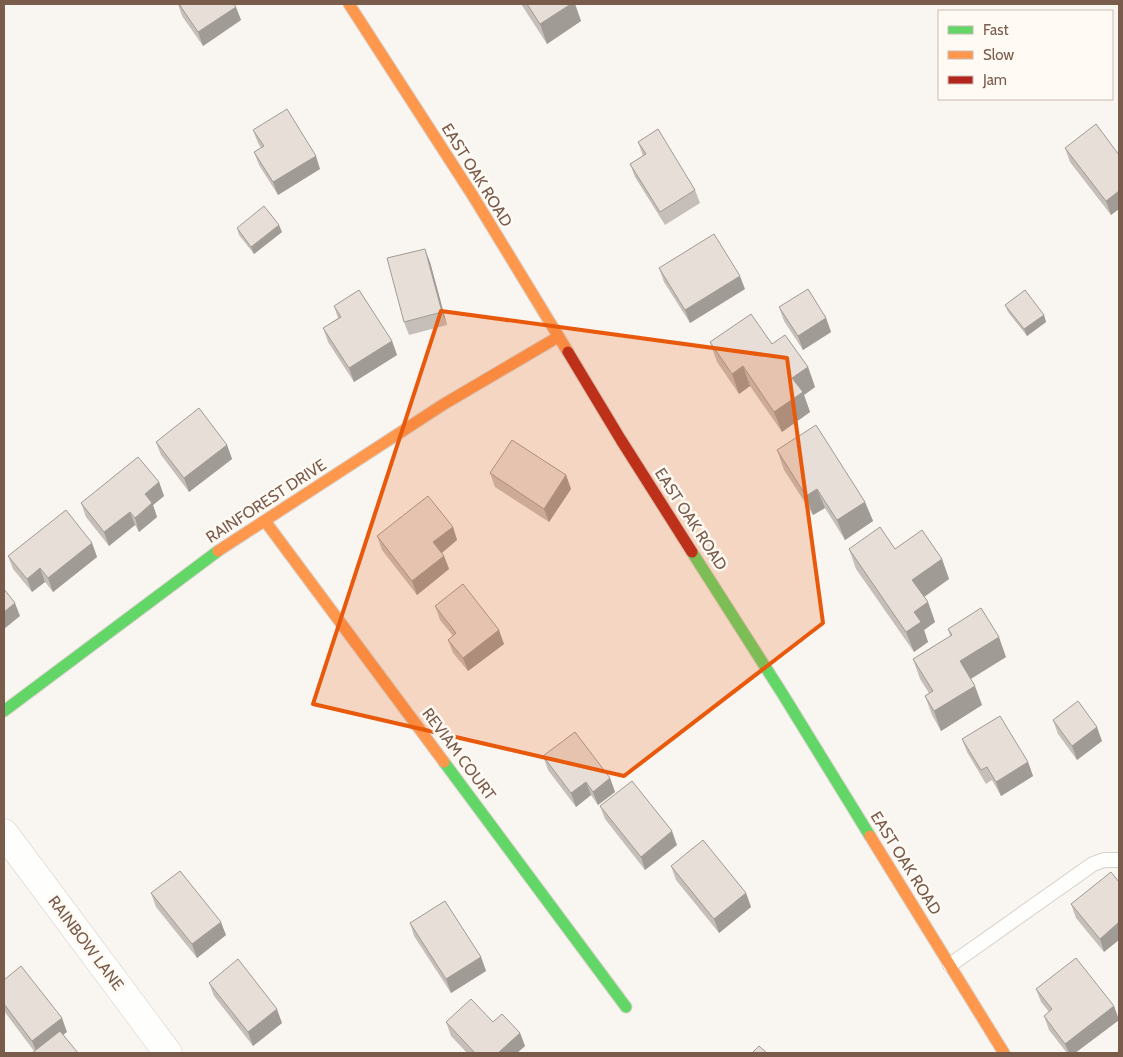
<svg xmlns="http://www.w3.org/2000/svg" width="1123" height="1057" font-family="Cabin,sans-serif">
  <style>
    .lines { fill: none; stroke-linecap: round; stroke-linejoin: round }
    .lane-casing { stroke: #d7d1cb; stroke-width: 16 }
    .street-casing { stroke: #d7d1cb; stroke-width: 29 }
    .fast-casing { stroke: #d9d2cb; stroke-width: 13 }
    .slow-casing { stroke: #d9d2cb; stroke-width: 13 }
    .jam-casing { stroke: #d9d2cb; stroke-width: 13 }
    .lane { stroke: #fefefd; stroke-width: 14 }
    .street { stroke: #fefefd; stroke-width: 28 }
    .fast { stroke: #63d668; stroke-width: 11 }
    .slow { stroke: #ff974d; stroke-width: 11 }
    .jam { stroke: #b3261e; stroke-width: 11 }
    .wall { fill: #c6bfb9 }
    .shaded-wall { fill: #a19b96 }
    .building { fill: #e6ded7; stroke: #a19b96 }
    .marked { fill: #e8590c; fill-opacity: 0.2; stroke: #e8590c; stroke-width: 4; stroke-linejoin: round }
    .labels { text-anchor: middle; dominant-baseline: central; stroke-width: 5; stroke-linejoin: round; paint-order: stroke }
    .street-label { font-size: 16px; fill: #7a5c4d; stroke: #fffaf3 }
  </style>
  <rect width="100%" height="100%" fill="#f9f5f0"/>
  <g class="lines">
    <defs>
      <path id="lane" d="M950 965 1093 864 1104 860H1119"/>
      <path id="street" d="M4 833 168 1053"/>
      <path id="fast" d="M692 552 782 693 870 836
        M4 711 218 551
        M444 762 626 1007"/>
      <path id="slow" d="M349 4 473 196 568 352
        M265 521 444 762
        M218 551 444 404 558 337
        M870 836 1004 1053"/>
      <path id="jam" d="M568 352 621 440 692 552"/>
    </defs>
    <use href="#lane" class="lane-casing"/>
    <use href="#street" class="street-casing"/>
    <use href="#fast" class="fast-casing"/>
    <use href="#slow" class="slow-casing"/>
    <use href="#jam" class="jam-casing"/>
    <use href="#lane" class="lane"/>
    <use href="#street" class="street"/>
    <use href="#fast" class="fast"/>
    <use href="#slow" class="slow"/>
    <use href="#jam" class="jam"/>
  </g>
  <path class="wall" d="M178 4H234L241 20 203 46 182 16Z
    M521 4H575L581 21 547 44Z
    M253 130 320 169 278 195 259 165 254 152 261 148 258 143Z
    M638 142 695 190 700 203 665 225 635 177 630 164 643 156Z
    M1065 148 1119 155V209L1111 215 1070 162Z
    M237 228 282 232 254 254 239 235Z
    M430 262 447 325 409 335 404 322Z
    M659 268 745 289 690 323 664 282Z
    M1005 305 1044 315 1046 322 1027 336 1008 312Z
    M334 306 392 341 397 355 354 382 328 342 323 328 338 318Z
    M779 307 826 318 831 332 803 350 784 321Z
    M710 342 772 344 808 367 815 387 804 395 810 412 782 432 750 386 739 394 717 362Z
    M156 442 227 445 232 459 189 492 161 455Z
    M777 450 865 502 873 521 845 540 825 508 813 515 784 470Z
    M490 473 566 475 571 489 549 522 495 487Z
    M159 482 164 496 153 505 157 517 139 532 135 525 109 546 86 517 81 503Z
    M453 527 457 540 442 553 444 556 449 569 417 595 382 550 377 536Z
    M92 543 97 557 53 592 45 582 32 592 13 569 8 556Z
    M849 549H895L942 559 949 579 924 596 928 602 935 622 924 630 928 642 914 652 856 569Z
    M435 606 504 644 468 671 453 653 448 640 453 636 440 620Z
    M948 629 1006 657 971 679 982 705 941 731 932 715 925 696 929 693 920 679 913 659 950 636Z
    M1053 720 1102 741 1077 760 1058 734Z
    M962 739 1028 762 1033 776 1001 796 992 780 986 784 967 752Z
    M543 756 610 778 615 792 598 805 591 795 576 807 548 770Z
    M600 806 677 845 645 870 605 819Z
    M671 866 746 893 751 907 719 933 676 880Z
    M1111 872 1104 952 1076 918 1071 904Z
    M151 893 226 935 197 958 156 907Z
    M410 923 481 957 486 971 451 993 414 936Z
    M4 980 67 1032 34 1051 4 1011Z
    M209 983 282 1023 253 1046 214 996Z
    M1036 989 1114 1006 1119 1020 1075 1053H1067L1049 1030 1044 1016 1049 1012 1041 1002Z
    M446 1022 520 1033 525 1046 517 1053H467L451 1036Z"/>
  <path class="shaded-wall" d="M571 4H575L581 21 547 44 540 24Z
    M236 7 241 20 203 46 198 32Z
    M316 156 320 169 278 195 273 182Z
    M1119 191V209L1111 215 1106 201Z
    M279 225 282 232 254 254 251 247Z
    M425 249 430 262 447 325 442 312Z
    M740 276 745 289 690 323 685 310Z
    M1044 315 1046 322 1027 336 1024 329Z
    M826 318 831 332 803 350 798 336Z
    M392 341 397 355 354 382 349 368Z
    M743 366 750 386 739 394 732 374Z
    M808 367 815 387 804 395 810 412 782 432 774 412 792 378Z
    M227 445 232 459 189 492 184 478Z
    M566 475 571 489 549 522 544 509Z
    M159 482 164 496 153 505 157 517 139 532 135 518 145 494Z
    M817 489 825 508 813 515 806 496Z
    M865 502 873 521 845 540 837 520Z
    M130 512 135 525 109 546 104 532Z
    M453 527 457 540 438 556 433 542Z
    M92 543 97 557 53 592 48 578Z
    M444 556 449 569 417 595 412 581Z
    M942 559 949 579 920 600 912 580Z
    M40 568 45 582 32 592 27 579Z
    M928 602 935 622 924 630 928 642 914 652 906 632 914 612Z
    M15 603 20 616 4 629V612Z
    M499 630 504 644 468 671 463 658Z
    M999 637 1006 657 967 681 960 661Z
    M975 686 982 705 941 731 934 711Z
    M1097 727 1102 741 1077 760 1072 746Z
    M1028 762 1033 776 1001 796 996 782Z
    M610 778 615 792 598 805 593 792Z
    M586 782 591 795 576 807 571 793Z
    M672 831 677 845 645 870 641 857Z
    M746 893 751 907 719 933 714 919Z
    M221 922 226 935 197 958 192 944Z
    M1119 922V940L1104 952 1100 939Z
    M481 957 486 971 451 993 446 979Z
    M1114 1006 1119 1020 1075 1053H1069L1065 1044Z
    M277 1009 282 1023 253 1046 248 1032Z
    M62 1018 67 1032 39 1053H37L32 1041Z
    M520 1033 525 1046 517 1053H498Z"/>
  <path class="building" d="M179 4H234L236 7 198 32Z
    M527 4H571L540 24Z
    M287 109 316 156 273 182 254 152 264 146 253 130Z
    M1096 124 1119 155V191L1106 201 1065 148Z
    M658 129 695 190 660 212 630 164 646 154 638 142Z
    M264 206 279 225 251 247 237 228Z
    M714 234 740 276 685 310 659 268Z
    M425 249 442 312 404 322 387 258Z
    M808 289 826 318 798 336 779 307Z
    M359 290 392 341 349 368 323 328 341 317 334 306Z
    M1025 290 1044 315 1024 329 1005 305Z
    M751 314 772 344 785 335 808 367 792 378 803 392 774 412 743 366 732 374 710 342Z
    M199 408 227 445 184 478 156 442Z
    M816 425 865 502 837 520 817 489 806 496 777 450Z
    M512 440 566 475 544 509 490 473Z
    M138 457 159 482 145 494 152 503 135 518 130 512 104 532 81 503Z
    M428 496 453 527 433 542 444 556 412 581 377 536Z
    M66 510 92 543 48 578 40 568 27 579 8 556Z
    M880 527 895 549 922 530 942 559 912 580 928 602 914 612 921 622 906 632 849 549Z
    M463 584 499 630 463 658 448 640 456 633 435 606Z
    M4 589 15 603 4 612Z
    M981 608 999 637 960 661 975 686 934 711 925 696 933 691 913 659 952 635 948 629Z
    M1078 701 1097 727 1072 746 1053 720Z
    M1000 716 1028 762 996 782 987 767 981 770 962 739Z
    M575 732 610 778 593 792 586 782 571 793 543 756Z
    M632 781 672 831 641 857 600 806Z
    M703 840 746 893 714 919 671 866Z
    M180 871 221 922 192 944 151 893Z
    M1111 872 1119 882V922L1100 939 1071 904Z
    M445 901 481 957 446 979 410 923Z
    M1076 958 1114 1006 1065 1044 1044 1016 1052 1009 1036 989Z
    M238 959 277 1009 248 1032 209 983Z
    M21 966 62 1018 32 1041 4 1004V980Z
    M471 999 493 1022 502 1014 520 1033 498 1053H475L446 1022Z
    M60 1031 78 1053H32Z
    M759 1046 767 1053H752Z"/>
  <path class="marked" d="M441 311 787 358 823 623 624 776 313 704Z"/>
  <g class="labels">
    <g class="street-label">
      <text transform="translate(477 175) rotate(58)">EAST OAK ROAD</text>
      <text transform="translate(266 501) rotate(-33)">RAINFOREST DRIVE</text>
      <text transform="translate(691 519) rotate(57)">EAST OAK ROAD</text>
      <text transform="translate(459 754) rotate(53)">REVIAM COURT</text>
      <text transform="translate(906 863) rotate(58)">EAST OAK ROAD</text>
      <text transform="translate(86 943) rotate(53)">RAINBOW LANE</text>
    </g>
  </g>
  <rect width="1123" height="1057" fill="none" stroke="#7a5c4d" stroke-width="10"/>
  <rect x="938" y="10" width="175" height="90" fill="#fffaf3" stroke="#cabbb1"/>
  <rect x="948" y="26" width="25" height="8" fill="#63d668" stroke="#cabbb1"/>
  <text x="983" y="35" font-size="15" fill="#7a5c4d">Fast</text>
  <rect x="948" y="51" width="25" height="8" fill="#ff974d" stroke="#cabbb1"/>
  <text x="983" y="60" font-size="15" fill="#7a5c4d">Slow</text>
  <rect x="948" y="76" width="25" height="8" fill="#b3261e" stroke="#cabbb1"/>
  <text x="983" y="85" font-size="15" fill="#7a5c4d">Jam</text>
</svg>
